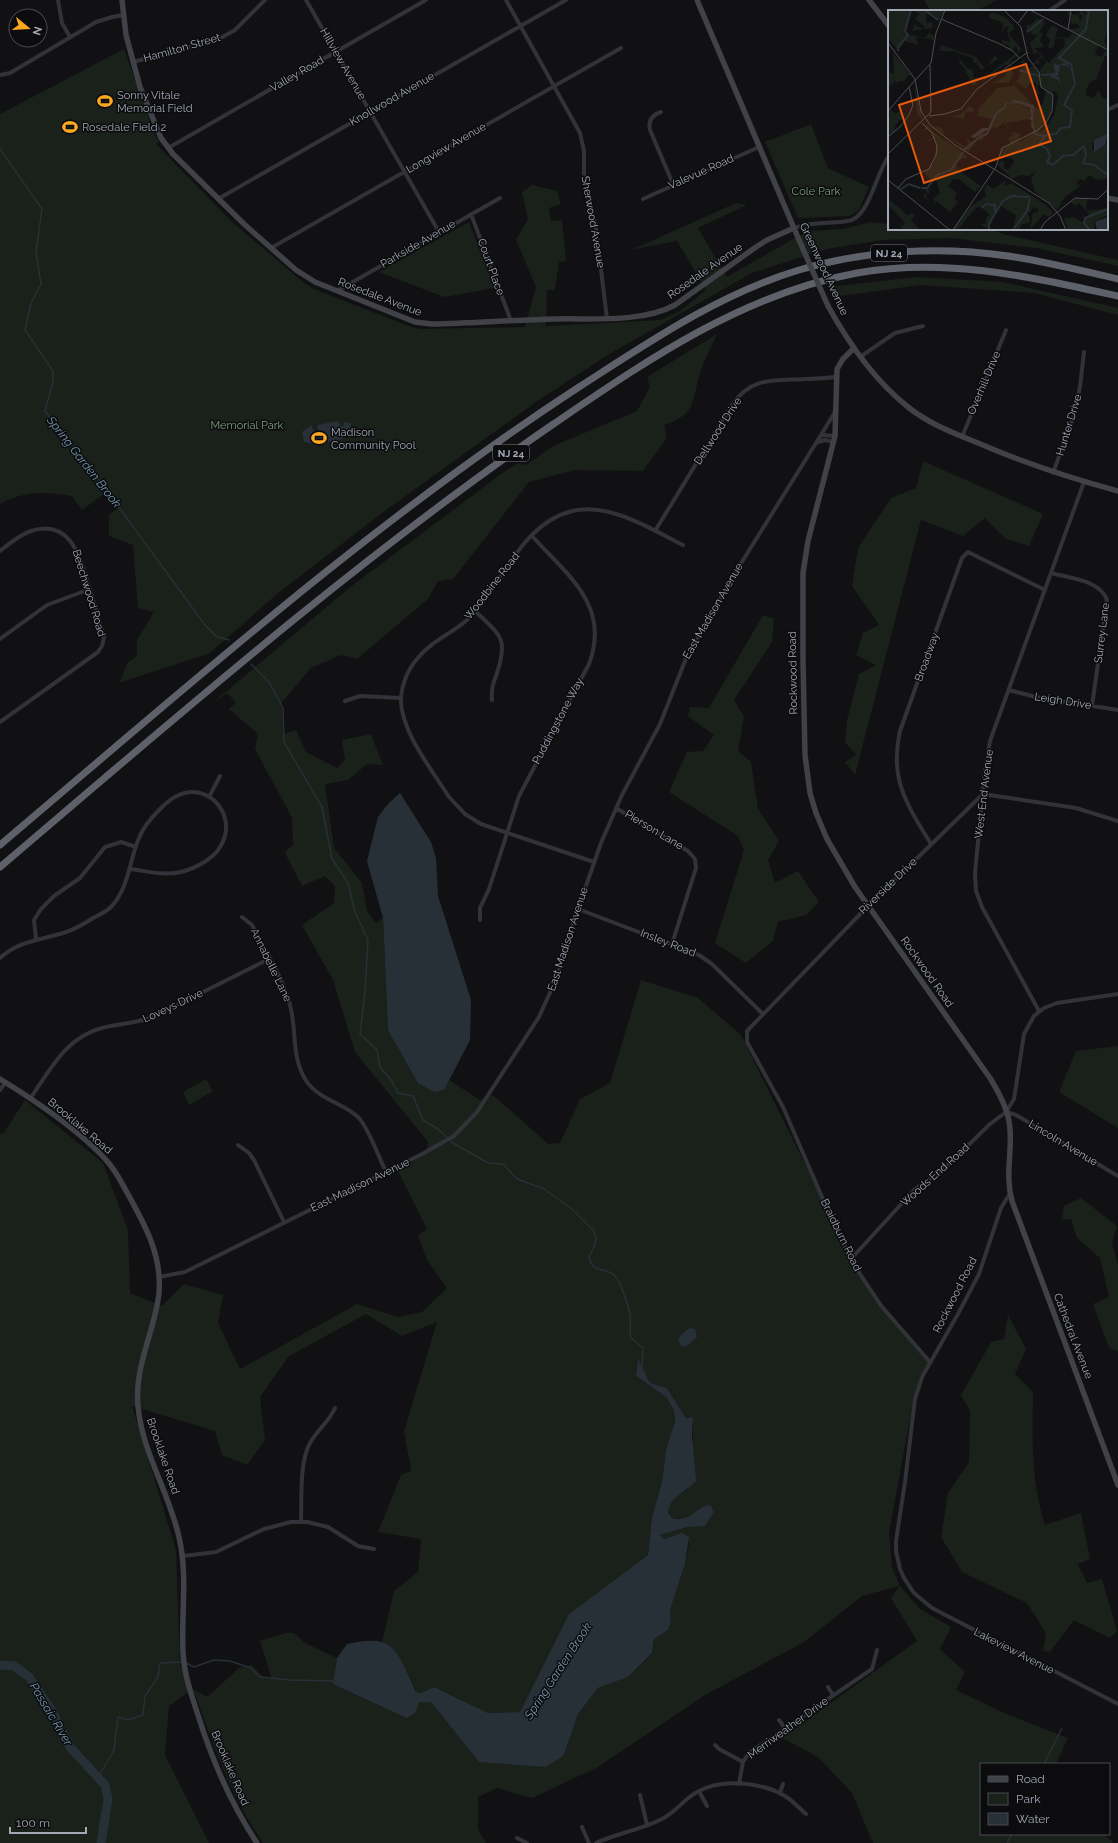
<svg xmlns="http://www.w3.org/2000/svg" width="1118" height="1843" font-family="Raleway,sans-serif">
  <style>
    .green { fill: #19211a; fill-rule: evenodd }
    .water { fill: #273037 }
    .lines { fill: none; stroke-linecap: round; stroke-linejoin: round }
    .stream { stroke: #273037; stroke-width: 1.5 }
    .river { stroke: #273037; stroke-width: 9 }
    .street { stroke: #323338; stroke-width: 4 }
    .secondary { stroke: #404248; stroke-width: 5.5 }
    .highway { stroke: #5e6169; stroke-width: 7 }
    .secondary-bridge { stroke: #404248; stroke-width: 5.5 }
    .labels { text-anchor: middle; dominant-baseline: central; stroke-width: 3; stroke-linejoin: round; paint-order: stroke }
    .shield { fill: #0c0c0e; stroke: #757982; stroke-width: 1 }
    .shield-label { font-size: 10px; font-weight: bold; fill: #a2a8b4 }
    .street-label { font-size: 11px; fill: #a2a8b4; stroke: #0c0c0e }
    .poi-label { font-size: 11px; fill: #a2a8b4; stroke: #0c0c0e; text-anchor: start }
    .park-label { font-size: 11px; fill: #77a078; stroke: #0c0c0e }
    .water-label { font-size: 12px; font-style: italic; fill: #7698b2; stroke: #0c0c0e }
    .inset-river { fill: none; stroke: #273037; stroke-width: 2 }
    .inset-road { fill: none; stroke: #4b4d53; stroke-width: 1 }
    .view { fill: #e8590c; fill-opacity: 0.15; stroke: #e8590c; stroke-width: 2 }
    .inset-edge { fill: none; stroke: #a2a8b4; stroke-width: 2 }
  </style>
  <rect width="100%" height="100%" fill="#111113"/>
  <path class="green" d="M924 0H997L976 11H931Z
    M124 49 154 133 159 142 156 144 231 221 303 282 314 289 406 325 420 329 525 327 536 287 516 240 528 219 522 192 532 185 557 191 561 204 549 208 551 221 562 220 566 261 559 262 555 290H547L546 326 661 320 680 311 706 290 677 241 631 250 736 203 747 205 698 228 727 277 807 231 844 229 870 222 889 224V229H991L1003 234 1118 260V266L1036 248 951 238 883 240 827 249 752 273 606 356 536 402 382 513 277 594 210 653 119 683 128 662 137 656V640L154 612 138 608 133 545 109 536V515L119 507 107 492 82 510 72 496C42 492 28 490 0 504V114Z
    M811 124 828 168 869 187 859 210 850 216 798 218 765 142Z
    M469 222 495 288 444 297 379 272Z
    M916 277 1003 282 1118 308V315L1034 293 921 285 833 297 829 287Z
    M717 334C711 347 704 360 700 374 691 402 697 414 664 425L667 438 643 471 575 470 529 482 453 579 438 581 428 599 357 659 341 655 311 668 282 702 283 734 296 730 306 752 337 768 345 760 342 740 371 734 383 765 367 764 348 780 325 784 334 848 362 883 367 911 376 923 383 918 388 1030 444 1090 449 1080 480 1100 493 1095 548 1144 560 1143 580 1099 610 1083 641 980 698 998 741 1035 862 1279 931 1362 913 1403 889 1532 892 1567 900 1586 920 1609 951 1627 940 1649 965 1672 956 1690 1004 1713 1068 1738 1056 1764H981V1834H1103L1114 1843H873L852 1793 818 1757 782 1738 917 1641 891 1598 899 1586 862 1596 804 1642 705 1695 598 1767 532 1798 497 1788 478 1797V1829L486 1843H263C229 1794 214 1745 193 1689L169 1706 165 1755 209 1843H0V1133L3 1134 25 1100 103 1163 128 1230 130 1293 162 1306 184 1284 223 1295 218 1323 240 1369 357 1304 398 1317 422 1312 447 1288 427 1260 418 1235 427 1229 398 1171 426 1153 428 1142 355 1052 333 980 302 925 334 903 335 886 325 876 302 886 285 853 293 844 292 818 255 749 258 734 229 709 236 702 227 693 209 706 349 588 501 474 518 463 526 465 553 446 637 411 650 387 647 377ZM366 1314 402 1336 437 1322 404 1431 411 1471 401 1475 378 1532 421 1539 418 1572 394 1591 382 1642C402 1657 407 1670 416 1692L421 1693 434 1687 488 1713 520 1712 569 1614 648 1555 652 1517 662 1482 666 1450 675 1421 674 1410 666 1397 636 1376 638 1360 650 1383 667 1388 686 1418 693 1417C693 1443 693 1463 689 1489 678 1494 670 1499 667 1513L671 1518C686 1521 695 1513 707 1505L714 1511 705 1526 688 1527 660 1535 664 1539 681 1533 689 1543 685 1564 670 1610 671 1622 668 1630 654 1639 652 1654 628 1677 598 1688 578 1714 564 1755 479 1762 431 1702H419L416 1712 334 1682 337 1658 305 1643 294 1633H286L260 1641 272 1679H265L252 1665 240 1667 207 1697 193 1689 180 1665 176 1550 132 1406 215 1431 222 1455 247 1465 265 1440 260 1397 289 1356Z
    M923 461 1043 514 1029 546 1006 539 985 518 963 536 921 520 855 775 845 762 856 755 845 742 847 720 859 674 876 665 856 655 863 633 879 625 852 586 858 548 891 498 916 488Z
    M763 615 774 619 772 642 734 700 744 717 738 751 751 762 758 809 779 841 768 860 775 883 798 871 819 902 806 915 778 922 773 941 746 963 715 943 744 850 738 836 669 792 687 752 703 751 714 735 688 716 690 707 709 708Z
    M1118 1046V1128L1059 1092 1076 1051Z
    M206 1079 213 1091 189 1105 183 1092Z
    M1081 1198 1117 1226 1112 1243 1118 1265V1351L1109 1348 1093 1304 1109 1297 1100 1258 1077 1238 1071 1219 1062 1220 1064 1206Z
    M1008 1315 1026 1349 1015 1374 1033 1392C1032 1437 1031 1482 1045 1525L1081 1513 1090 1559 1078 1564 1087 1583 1102 1579 1117 1631 1110 1638 1074 1620 1050 1652 1043 1651 1046 1633 1027 1603 962 1572 941 1537 948 1493 969 1462 970 1411 961 1395 991 1342 1004 1339Z"/>
  <path class="water" d="M339 421 340 426H344V422L351 423 352 432 347 436 345 432 342 434 343 439 321 443 320 437 317 438 316 444 304 442 302 432 311 425 315 432 318 430 317 425Z
    M400 793 431 842 436 858 438 896 471 1000 470 1040 444 1090 434 1092 418 1083 388 1030 383 918 367 861 378 817 388 804Z
    M689 1328 695 1329 697 1337 687 1346 682 1347 678 1340 681 1335Z
    M638 1359 650 1383 667 1388 686 1418 693 1417 692 1435 696 1481C686 1493 670 1495 668 1513L672 1518C692 1523 697 1505 710 1505L714 1512 705 1526 688 1527 660 1535 664 1539 681 1533 689 1537 685 1564 670 1610 671 1622 668 1630 654 1639 652 1653 628 1677 598 1688 578 1714 564 1755 546 1767 479 1762 431 1702H419L416 1712 407 1718 333 1684 337 1658 347 1644C358 1642 371 1639 382 1642 399 1646 409 1678 416 1692L421 1693 434 1687 488 1713 520 1712 569 1614 648 1555 652 1517 662 1482 666 1450 675 1421 674 1410 666 1397 636 1376Z"/>
  <g class="lines">
    <path class="stream" d="M0 149 42 209 36 252 41 284 31 303 25 330 53 371V381L45 411 88 465 205 625 217 637 229 640
      M251 664 269 682 283 708 284 742 322 807 332 859 348 883 355 912 368 940 365 992 360 1034 377 1050 380 1067 392 1081 398 1093 413 1096 423 1120 438 1129 453 1143 488 1163 503 1164 517 1179 544 1189 572 1209 594 1231 596 1239 594 1247 589 1257C593 1275 604 1266 614 1275 620 1280 629 1307 630 1315 631 1322 630 1330 630 1337L643 1348 642 1369
      M186 1663 194 1667 214 1660 230 1661 251 1668 260 1677 290 1680 335 1681
      M1044 1764 1062 1728
      M99 1776 114 1750 118 1717 128 1720 143 1715 145 1696 158 1677 160 1663 183 1662
      M1007 1843 1012 1834"/>
    <path class="river" d="M0 1665 14 1666 29 1677 52 1711 70 1747 105 1785 108 1799 101 1843"/>
    <path class="street" d="M58 0 62 23 70 37
      M306 0 439 232
      M506 0 580 133 584 151V180L596 228 607 319
      M1049 11 1065 0
      M133 62 217 40 235 30 265 0
      M0 75 10 73 96 22 112 17 123 15
      M1107 110 1118 105
      M661 112C652 115 648 121 650 130L673 184
      M168 148 426 0
      M218 199 566 0
      M643 199 759 147
      M471 214 511 321
      M794 228C812 221 830 224 848 221 869 219 876 172 889 156
      M271 248 621 48
      M337 291 500 198
      M860 357 895 333 923 326
      M821 435 835 412
      M962 437 1006 330
      M818 442 825 440 834 442
      M1053 473 1074 415 1080 387 1084 352
      M655 531 732 405C752 376 774 381 806 379 816 379 826 378 836 377
      M0 551C9 544 19 535 31 531 71 518 80 558 89 586 94 603 99 620 104 637L102 646 98 652 0 722
      M1051 573C1069 578 1100 580 1107 600L1092 706
      M475 611C501 636 509 638 496 676 493 684 491 690 492 700
      M0 639 47 605 90 589
      M1009 690 1036 697 1118 710
      M345 701 360 696 401 698
      M209 797 220 776
      M616 808 688 851 695 859 696 868 672 944
      M931 844C907 805 889 779 900 731L962 558 968 552 1045 590
      M594 862 481 824 465 814 449 797C432 770 399 729 401 697 402 684 408 669 417 659 430 642 451 634 467 620 502 586 520 524 572 511 609 502 651 529 683 545
      M578 909 699 955 712 964 763 1014
      M242 917 252 925C263 947 285 982 290 1005 297 1030 291 1055 305 1079 319 1101 343 1102 359 1118 369 1129 379 1158 386 1172
      M480 920V908L489 889 519 796 589 664C611 605 567 575 532 536
      M36 939 34 920 41 909 54 896 80 878 105 847 121 842 136 847
      M0 958C19 941 40 940 63 933 74 930 84 924 93 918 99 915 106 912 111 907 129 888 129 861 139 838 143 827 152 817 160 809 165 804 170 799 177 796 215 777 249 832 206 861 198 866 190 870 181 872 164 876 147 871 130 869
      M1039 1011 982 907 976 891 975 873 985 770 990 741 1084 482
      M0 1090 5 1083
      M30 1099C50 1070 66 1037 102 1028 119 1024 136 1023 153 1017L269 959
      M1006 1112 1016 1115 1118 1176
      M238 1145 249 1153 254 1160 284 1222
      M1010 1193 1001 1208 979 1274 958 1314 922 1377 915 1399 905 1482 896 1541V1551L900 1569 904 1578 914 1593 932 1608 1118 1704
      M851 1259 914 1190 944 1169 990 1124 1006 1112 1014 1099 1024 1034 1034 1016 1044 1008 1057 1003 1118 994
      M159 1277 185 1272 422 1154 454 1136 477 1112 539 1017 557 977 574 920 601 843 622 795 660 724 687 656 735 573 821 435 835 436
      M930 1362 882 1307 856 1268 835 1227 783 1107 747 1042V1031L868 906 983 794 1076 808 1118 821
      M301 1522C302 1499 299 1463 310 1443 317 1430 329 1422 335 1408
      M183 1556 216 1552 264 1529 291 1522H307L328 1527 358 1546 374 1549
      M828 1687 833 1695
      M779 1720 785 1728
      M715 1745 719 1749 743 1762
      M739 1784 743 1762 749 1753 872 1669 877 1650
      M699 1791 707 1806
      M780 1793 783 1784
      M640 1795 647 1825
      M582 1827 589 1843
      M517 1838 527 1843
      M596 1843C617 1833 641 1830 662 1819 676 1812 684 1799 697 1792 722 1778 761 1782 785 1796 793 1801 799 1808 806 1814"/>
    <path class="secondary" d="M122 0 126 35 140 87 161 138 173 154 244 224 296 270 315 282 415 322 432 324C473 323 514 320 554 319 592 318 642 323 675 305L756 247 767 240 794 228
      M697 0 799 240
      M869 0 889 26
      M1107 198 1118 200
      M828 306C849 344 874 380 908 407 929 424 954 433 978 443 1024 463 1070 478 1118 491
      M854 348 843 359 837 369 835 436 808 541 803 573V661L805 755 810 793 816 813 827 839 855 887 990 1078C998 1091 1006 1105 1009 1121 1014 1148 1004 1172 1012 1201L1118 1485
      M0 1079C33 1099 80 1131 106 1160 116 1170 122 1184 129 1196 146 1227 162 1256 159 1293 155 1331 134 1366 138 1406 142 1452 169 1492 179 1537 188 1575 181 1614 183 1652 184 1674 191 1694 198 1715 212 1760 231 1804 257 1843"/>
    <path class="highway" d="M0 845C188 686 372 522 579 387 649 342 719 294 799 270 866 250 940 246 1008 256 1045 261 1082 271 1118 279
      M0 867C180 714 357 559 552 425 646 361 742 294 857 273 946 257 1031 277 1118 296"/>
    <path class="secondary-bridge" d="M799 240 828 306"/>
  </g>
  <defs>
    <symbol id="stadium-bare" viewBox="-9 -9 18 18"><path d="M0-5a6.5 5 0 1 0 0 10a6.5 5 0 1 0 0-10ZM-3.5-1.8h7v3.6h-7Z" fill="#fba821" stroke="#0c0c0e" stroke-width="2.5" paint-order="stroke"/></symbol>
  </defs>
  <g fill-rule="evenodd">
    <use href="#stadium-bare" x="94" y="90" width="22" height="22"/>
    <use href="#stadium-bare" x="59" y="116" width="22" height="22"/>
    <use href="#stadium-bare" x="308" y="427" width="22" height="22"/>
  </g>
  <g class="labels">
    <g class="shield">
      <rect x="871" y="245" width="36" height="16" rx="3"/>
      <rect x="493" y="445" width="36" height="16" rx="3"/>
    </g>
    <g class="shield-label">
      <text x="889" y="253">NJ 24</text>
      <text x="511" y="453">NJ 24</text>
    </g>
    <g class="street-label">
      <text transform="translate(182 48) rotate(-16)">Hamilton Street</text>
      <text transform="translate(343 64) rotate(60)">Hillview Avenue</text>
      <text transform="translate(297 74) rotate(-30)">Valley Road</text>
      <text transform="translate(392 99) rotate(-30)">Knollwood Avenue</text>
      <text transform="translate(446 148) rotate(-30)">Longview Avenue</text>
      <text transform="translate(701 172) rotate(-24)">Valevue Road</text>
      <text transform="translate(593 222) rotate(80)">Sherwood Avenue</text>
      <text transform="translate(418 244) rotate(-30)">Parkside Avenue</text>
      <text transform="translate(491 267) rotate(70)">Court Place</text>
      <text transform="translate(824 269) rotate(65)">Greenwood Avenue</text>
      <text transform="translate(705 271) rotate(-35)">Rosedale Avenue</text>
      <text transform="translate(380 297) rotate(21)">Rosedale Avenue</text>
      <text transform="translate(984 383) rotate(-67)">Overhill Drive</text>
      <text transform="translate(1069 425) rotate(-73)">Hunter Drive</text>
      <text transform="translate(718 431) rotate(-57)">Dellwood Drive</text>
      <text transform="translate(492 586) rotate(-52)">Woodbine Road</text>
      <text transform="translate(89 593) rotate(73)">Beechwood Road</text>
      <text transform="translate(713 611) rotate(-60)">East Madison Avenue</text>
      <text transform="translate(1102 633) rotate(-83)">Surrey Lane</text>
      <text transform="translate(927 657) rotate(-70)">Broadway</text>
      <text transform="translate(793 673) rotate(-91)">Rockwood Road</text>
      <text transform="translate(1063 701) rotate(9)">Leigh Drive</text>
      <text transform="translate(558 721) rotate(-62)">Puddingstone Way</text>
      <text transform="translate(984 794) rotate(-83)">West End Avenue</text>
      <text transform="translate(654 830) rotate(31)">Pierson Lane</text>
      <text transform="translate(888 886) rotate(-44)">Riverside Drive</text>
      <text transform="translate(568 939) rotate(-72)">East Madison Avenue</text>
      <text transform="translate(668 943) rotate(21)">Insley Road</text>
      <text transform="translate(271 965) rotate(64)">Annabelle Lane</text>
      <text transform="translate(927 972) rotate(55)">Rockwood Road</text>
      <text transform="translate(173 1006) rotate(-25)">Loveys Drive</text>
      <text transform="translate(80 1126) rotate(40)">Brooklake Road</text>
      <text transform="translate(1063 1143) rotate(31)">Lincoln Avenue</text>
      <text transform="translate(935 1175) rotate(-42)">Woods End Road</text>
      <text transform="translate(360 1185) rotate(-26)">East Madison Avenue</text>
      <text transform="translate(841 1235) rotate(64)">Braidburn Road</text>
      <text transform="translate(955 1295) rotate(-63)">Rockwood Road</text>
      <text transform="translate(1073 1336) rotate(69)">Cathedral Avenue</text>
      <text transform="translate(163 1456) rotate(71)">Brooklake Road</text>
      <text transform="translate(1014 1651) rotate(27)">Lakeview Avenue</text>
      <text transform="translate(788 1728) rotate(-36)">Merriweather Drive</text>
      <text transform="translate(230 1768) rotate(67)">Brooklake Road</text>
    </g>
    <g class="poi-label">
      <text x="117" y="95">Sonny Vitale<tspan x="117" dy="13">Memorial Field</tspan></text>
      <text x="82" y="127">Rosedale Field 2</text>
      <text x="331" y="432">Madison<tspan x="331" dy="13">Community Pool</tspan></text>
    </g>
    <g class="park-label">
      <text x="816" y="191">Cole Park</text>
      <text x="247" y="425">Memorial Park</text>
    </g>
    <g class="water-label">
      <text transform="translate(84 462) rotate(52)">Spring Garden Brook</text>
      <text transform="translate(558 1671) rotate(-57)">Spring Garden Brook</text>
      <text transform="translate(51 1714) rotate(59)">Passaic River</text>
    </g>
  </g>
  <g transform="translate(888 10)">
    <rect width="220" height="220" fill="#111113"/>
    <path d="M0 0H22L17 21 19 24 37 28 41 23 46 26V30L28 27 30 35 17 31 10 40 0 28ZM24 0H56L51 11 39 3 38 12 45 13 44 18 24 21 26 14 35 19 37 17 27 9 32 4ZM181 0 185 5 190 4 192 11 195 6 191 4 193 0 198 5 199 4 195 0H220V20L216 32 220 38 210 36 207 44 214 47 218 40 220 46H217L208 70 203 71 198 80V85L202 87 205 88 211 80 214 88 220 89V124L205 132 204 140 212 139 211 136 220 129V169L208 170 201 165 196 171 192 169 188 174 192 175 191 177 177 187 169 200 147 182 143 169 148 161 141 166 132 165 124 169 110 155 113 150 117 153 115 157 120 160 126 152 124 148 111 146 114 139 122 134 120 128 125 125 117 114 115 113 108 119 105 117 93 131 90 130 80 142 43 115 54 118 57 125 78 137 81 134 78 130 80 129 83 132 98 123 103 109 89 106 91 98 109 78 124 76 131 68 132 60 138 54 133 53 135 49 141 58 146 56 151 62 159 51 154 47 150 51 153 56 149 53 146 55 145 54 153 46 149 42 146 45 142 33 150 25 144 24 142 20 139 23V15H143L149 8 157 12 151 23H155L152 31 156 36 145 39 149 40 161 53 177 35 176 29 167 28 166 36 162 39 160 37 162 29 158 25 164 15 170 19 167 27 180 28 184 24 192 26 180 19 192 18 189 14 182 13 183 5H179ZM144 71 148 74 149 84H153L150 82V74L158 81 154 95 149 99 126 75 129 72 138 79ZM165 81 168 82 170 87 166 105 159 116 150 123 163 103ZM124 90 144 94 145 106 142 116 148 121 131 132 132 123 123 122 118 113 141 109 143 100 129 93 118 94 125 92ZM104 2 117 7 125 15 126 20 121 22 123 27 134 39 120 55H116L95 72 96 68 130 42 128 36 124 40 121 39 122 36 114 33V30L123 32 119 22 121 17H117L114 24 115 13 100 7ZM53 35 88 47 96 57 99 56 107 45 110 49 93 60 88 52 85 53V48L66 41H52ZM5 43 22 64 26 71 21 65 16 71 21 76 15 71 9 72V76L6 69V73L0 78 3 81H0V62L6 64ZM73 50 80 59 85 60V68L90 67 88 75H84L78 62 76 63 78 60 70 51ZM123 59 126 63 121 73H104L118 66 116 64ZM26 73 35 110 47 123 76 143 80 149 75 148 68 153 70 160 93 176 87 182 71 169H65L60 176 69 183 66 188 70 192 62 202 49 191 43 197 47 192 45 189 52 183 48 170 40 178 42 183 38 186 40 190 34 186 40 183 37 180 44 171 36 163 46 152 49 136 47 129 37 132 46 127 42 119 37 120 39 123 33 117 36 119 39 116 29 103ZM80 96 86 99 85 102H78L76 109 61 106 71 105 79 99ZM2 99 8 104 11 101 16 107 6 116 8 120 3 124 0 120ZM117 171V176L123 173 157 194 165 203 161 207 156 204 142 220 145 203 149 202 151 199 144 197 143 202 139 203 142 208 141 213 134 214 131 220 126 217 128 205 111 195 100 220V216V218L92 215 95 213 101 215 97 213 101 204 93 197H89L69 220H65L82 197 98 186 96 180 99 174 105 179ZM188 188H200L198 199 200 201 220 198V205L206 212 207 220H180L176 209 186 207 194 212 201 204 191 193 187 196 183 192ZM3 191 20 206 23 203 27 205 23 210 32 220H14L13 214 15 216 17 212 0 195V192Z" fill="#19211a" fill-rule="evenodd"/>
    <path d="M179 52 183 61 179 56 172 55 170 66 167 67H171L173 76 170 70 161 66 170 62 166 60V53L170 55ZM124 89 146 95 145 112 141 109 143 106 142 98 129 93 119 94 117 98H115L118 93 125 92ZM94 118H102L87 128 82 127ZM220 124 216 136 206 142V130ZM220 207V220H209L207 212Z" fill="#273037"/>
    <path class="inset-river" d="M201 0 198 19 171 48 183 54 187 74 176 95 184 100 182 117 173 118 168 124 158 125 151 134 159 139 162 146 159 152 165 155 175 146 185 145 196 136 198 145 195 153 206 155 220 165M38 1 50 10M139 22 155 9M10 41V37L20 25 17 21 23 0M131 60 151 66M153 65 167 64 170 59M144 112 147 124 156 126M76 140 93 126 99 124 108 104 117 97M33 178H39L49 165 63 160 75 142M13 179 21 174 32 178M94 198 98 194 107 195V202M101 220V214L114 192 123 186 142 187M125 220 139 201 142 188M202 220 196 213 197 208 220 199"/>
    <path class="inset-road" d="M142 0 220 40M53 9 112 34 125 41 131 48M130 13 140 0M180 20 183 0M0 33 27 69 33 101 42 115 67 135 161 193 172 206 178 220M43 53 48 23 57 0M0 101 21 77M41 106 57 104 73 99 89 79 140 42M0 127 13 116 21 105 25 95 21 77 43 53M0 144 43 102 42 55M0 170 62 220M10 178 18 169 41 159 48 145 49 136 44 123 34 113M65 220 108 157 114 138 150 120 158 113 164 101 165 85 153 77 151 62 140 48 133 17 116 0M152 220 157 212 187 188 210 189 220 179"/>
    <path class="view" d="M138 54 163 131 36 173 11 95Z"/>
    <rect width="220" height="220" class="inset-edge"/>
  </g>
  <rect x="980" y="1763" width="130" height="72" fill="#0c0c0e" stroke="#484a50"/>
  <rect x="988" y="1776" width="20" height="6" fill="#404248" stroke="#484a50"/>
  <text x="1016" y="1783" font-size="12" fill="#a2a8b4">Road</text>
  <rect x="988" y="1793" width="20" height="12" fill="#19211a" stroke="#484a50"/>
  <text x="1016" y="1803" font-size="12" fill="#a2a8b4">Park</text>
  <rect x="988" y="1813" width="20" height="12" fill="#273037" stroke="#484a50"/>
  <text x="1016" y="1823" font-size="12" fill="#a2a8b4">Water</text>
  <g transform="translate(28 28) rotate(108)"><circle r="19" fill="#0c0c0e" stroke="#484a50"/>
  <path d="M0-3L7 15L0 10L-7 15Z" fill="#fba821"/>
  <text y="-6" font-size="11" font-weight="bold" text-anchor="middle" fill="#a2a8b4">N</text>
  </g>
  <path d="M10 1827v6h76v-6" fill="none" stroke="#a2a8b4" stroke-width="2"/>
  <text x="16" y="1827" font-size="12" fill="#a2a8b4" stroke="#0c0c0e" stroke-width="3" paint-order="stroke">100 m</text>
</svg>
